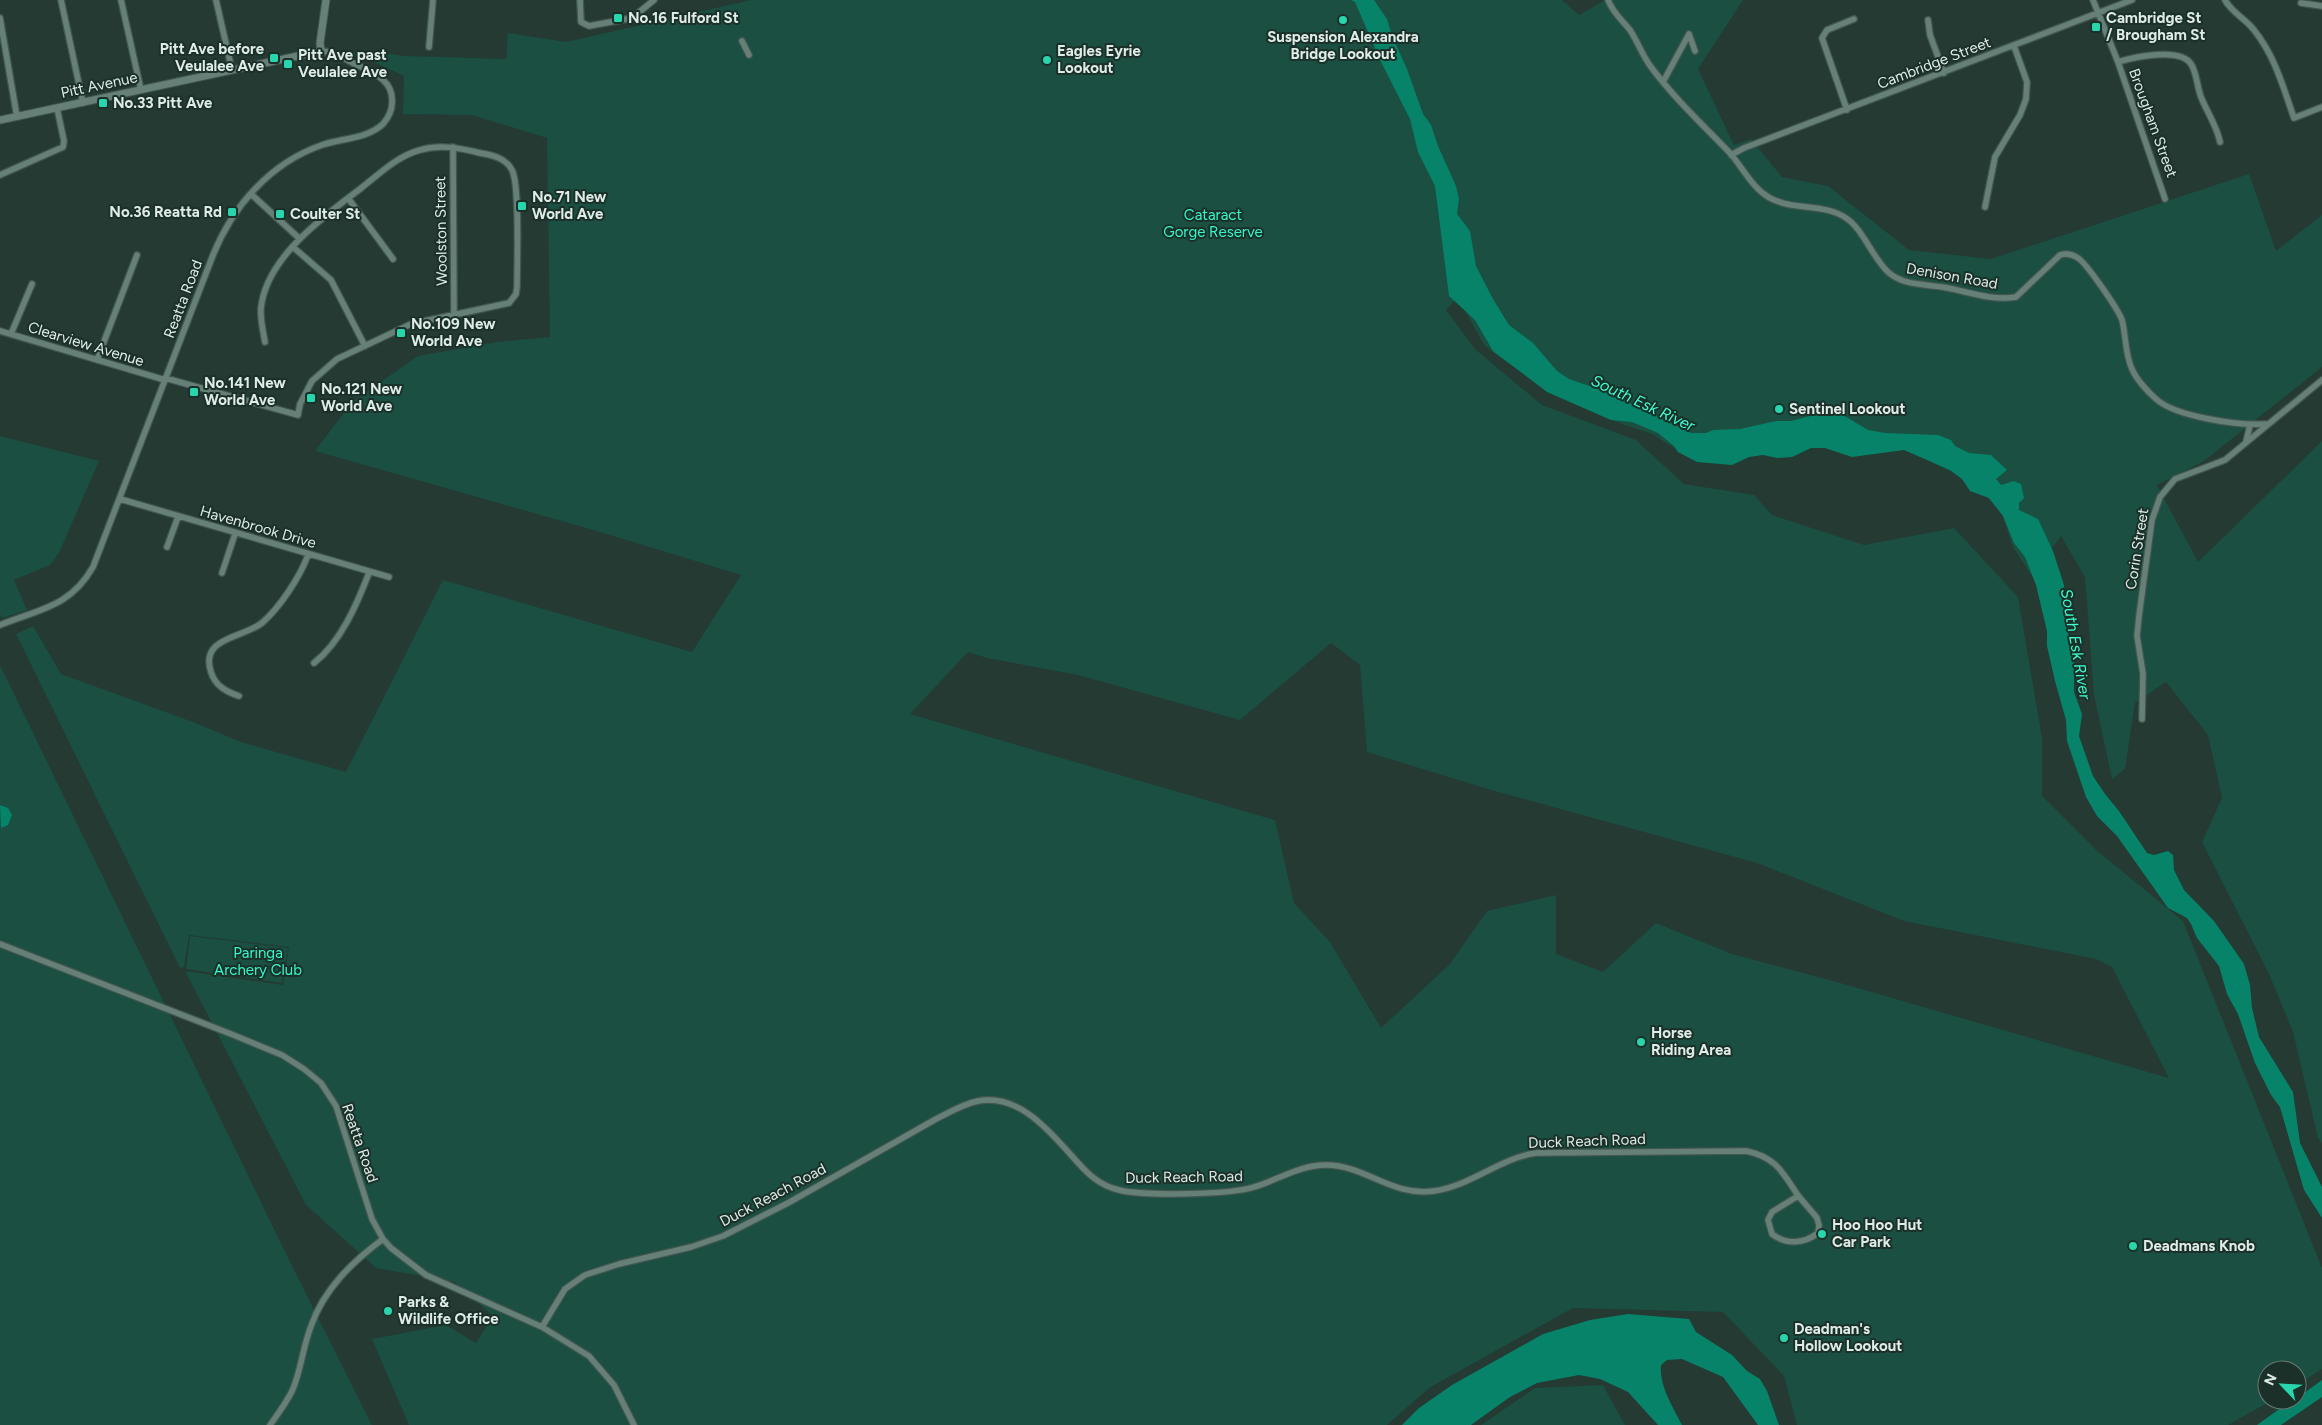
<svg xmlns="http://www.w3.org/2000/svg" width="2322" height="1425" font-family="Figtree,sans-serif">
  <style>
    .green { fill: #1a4f41; fill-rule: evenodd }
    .water { fill: #068369 }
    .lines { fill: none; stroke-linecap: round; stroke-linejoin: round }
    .minor-casing { stroke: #425650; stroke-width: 8 }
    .tertiary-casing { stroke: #425650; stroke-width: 9 }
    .minor { stroke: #678077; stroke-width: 5.5 }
    .tertiary { stroke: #678077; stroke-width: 7 }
    .poi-dot { fill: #28d5ad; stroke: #1a3029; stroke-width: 2 }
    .labels { text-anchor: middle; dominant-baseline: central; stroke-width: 4; stroke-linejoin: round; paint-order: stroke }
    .poi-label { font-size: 15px; font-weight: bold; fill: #deebe6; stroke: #1a3029; text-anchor: start }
    .street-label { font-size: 15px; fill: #deebe6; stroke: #1a3029 }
    .park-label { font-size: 15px; fill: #35f7ca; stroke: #1a3029 }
    .water-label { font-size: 16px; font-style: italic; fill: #3ffdd0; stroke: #1a3029 }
  </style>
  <rect width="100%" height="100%" fill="#243a33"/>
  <path class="green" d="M751 0H1562L1579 15 1605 0H1743L1698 69 1734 145 1751 139 1782 177 1828 186 1909 250 1991 259 2249 174 2276 251 2322 215V367L2204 461 2157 485 2198 562 2322 441V1143L2318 1138 2293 1032 2269 974 2202 842 2222 798 2208 735 2166 682 2135 703 2125 769 2112 779 2094 695 2085 577 2061 536 2031 575 2013 547 2002 514 1985 495 1962 477 1866 431 1680 452 1652 434 1619 423 1534 381 1495 354 1484 345 1465 311 1456 299 1446 310 1475 349 1542 405 1636 440 1684 484 1754 495 1772 515 1864 545 1954 528 2018 597 2042 738V796L2095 849 2183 921 2322 1268V1369L2297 1385V1370H2267V1400H2273L2228 1425H1797L1784 1376 1723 1312 1573 1308 1429 1388 1387 1425H409L372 1339 446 1325 476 1343 493 1316 455 1282 376 1268 306 1205 185 971 283 985 289 947 189 935 184 967 180 968 16 634 33 626 61 674 193 722 241 742 346 772 443 580 692 652 741 575 597 531 315 451 352 402 418 356 497 342 550 337 547 138 472 115 403 114 404 76 365 58 342 52H373L405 56 506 59 508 33 566 42ZM1331 643 1360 665 1367 752 1491 790 1757 863 1904 921 2096 959 2112 967 2169 1078 1837 982 1732 954 1656 923 1603 972 1556 954V895L1487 911 1450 964 1381 1028 1330 942 1294 903 1275 820 910 714 968 652 987 658 1078 675 1240 720Z
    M0 436 99 461 59 553 50 565 14 580 27 610 2 618 0 614Z
    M0 665 293 1268 372 1425H0Z
    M190 936 288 948 282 983 186 969Z
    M1603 1385 1625 1425H1481L1535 1388Z"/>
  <path class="water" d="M1351 0H1374L1387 19 1392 36 1407 69 1423 114 1431 125 1438 146 1456 186 1459 199 1457 214 1470 231 1476 266 1493 299 1509 325 1533 343 1557 371 1569 379 1604 391 1691 433H1706L1713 430 1740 429 1776 421H1791L1829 411 1843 415 1868 430 1885 433 1938 435 1951 440 1955 446 1969 453 1991 455 2007 470 1996 479 2001 485 2014 481 2021 484 2024 498 2019 503V510L2038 519 2053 551 2064 585 2066 622 2074 665V692L2082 714 2079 736 2093 776 2105 794 2119 811 2147 853 2154 855 2168 851 2173 855 2174 870 2184 890 2214 921 2244 964 2250 985 2252 1008 2259 1037 2293 1092 2300 1143 2322 1187V1218L2304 1190 2280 1107 2271 1095 2255 1063 2238 1014 2227 994 2219 966 2197 938 2191 924 2187 918 2168 908 2117 836 2097 816 2086 797 2067 741 2066 720 2055 681 2047 646V631L2036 585 2025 557 2014 543 2003 516 1989 498 1970 491 1962 479 1950 470 1904 450 1852 457 1825 448H1811L1792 457 1777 458 1763 455 1749 457 1732 465 1697 462 1678 452 1674 446 1658 433 1632 422 1611 420 1547 392 1493 351 1475 320 1449 296 1435 186 1418 152 1410 119 1381 62 1355 2Z
    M0 805 8 808 12 815 8 825 1 828Z
    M1628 1314 1689 1319 1696 1332 1732 1355 1747 1371 1760 1379 1767 1391 1779 1425H1758L1723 1377 1682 1359 1667 1360 1661 1365C1659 1386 1673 1407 1682 1425H1658L1628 1392 1600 1379 1579 1375 1537 1383 1510 1397 1471 1425H1402L1419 1408 1452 1385 1543 1334 1590 1320Z
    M2322 1380V1397L2281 1425H2257L2282 1407 2297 1400V1398Z"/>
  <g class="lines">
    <defs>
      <path id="minor" d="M61 0 83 103
        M121 0 141 90
        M216 0 232 70
        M580 0 581 22 589 26 632 18 654 0
        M1608 0C1613 13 1622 20 1630 30 1638 42 1642 55 1651 67 1674 98 1703 125 1730 153 1743 168 1752 188 1770 198 1794 211 1824 203 1846 218 1863 229 1872 257 1888 272 1902 285 1923 284 1942 287 1967 291 1989 301 2016 297L2060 255C2066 253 2072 254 2078 258 2087 264 2118 309 2122 320 2126 335 2125 355 2132 369 2136 379 2148 392 2156 399 2176 417 2240 426 2266 424
        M2093 0 2118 62 2165 199
        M2225 0C2231 12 2246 19 2254 30 2275 56 2283 87 2294 118L2322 107
        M2301 3 2322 6
        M0 18 17 117
        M1928 20 1930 35 1944 73
        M1689 34 1695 51
        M742 41 749 55
        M429 47 433 0
        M2118 62C2134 57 2180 47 2191 64 2197 73 2197 87 2201 97 2207 112 2217 126 2220 142
        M1663 82 1689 34
        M1847 110 1822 38 1827 30 1854 19
        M453 147 454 314
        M1731 155 1744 148 2132 0
        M0 175 63 147 64 141 57 108
        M251 194 300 239
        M348 198 393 259
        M1985 207 1995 157 2020 115 2026 99 2027 82 2014 46
        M293 247 331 280 365 346
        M0 331 165 380
        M11 334 32 284
        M97 360 137 255
        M165 378 298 415 300 404 312 381 337 359 411 324 509 303 516 294 517 287C517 265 520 185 512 170 506 158 492 155 480 153 460 148 440 144 420 150 397 156 378 175 360 189 323 217 266 258 261 308 260 319 263 331 265 342
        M2246 442 2250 425
        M120 499 389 577
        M167 547 178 517
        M222 573 235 534
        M0 625C40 609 70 607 93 567L213 255C233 206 270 163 322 145 342 138 367 139 383 124 388 118 392 111 392 103 394 79 371 72 353 63 344 58 332 51 321 51
        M314 663C341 642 357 604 369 573
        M239 696C227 692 215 686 211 672 199 636 246 638 263 622 280 607 300 577 308 555
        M2142 719 2143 674 2137 636 2139 616 2152 520 2160 497 2175 479 2225 460 2322 380
        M0 944 231 1034 282 1055 304 1069 321 1083 336 1106 372 1219 383 1239 391 1248 426 1275 542 1327 589 1356 614 1385 634 1425
        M542 1327 565 1289 585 1275 619 1264 691 1247 723 1236 788 1203 936 1119C950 1112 963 1104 978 1101 1017 1093 1048 1129 1071 1155 1085 1171 1097 1185 1119 1190 1143 1196 1230 1195 1254 1187 1278 1180 1299 1165 1326 1165 1365 1165 1392 1197 1434 1191 1471 1186 1500 1158 1536 1153L1746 1151C1775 1157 1782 1171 1797 1194 1803 1202 1811 1210 1817 1218L1819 1225 1818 1233C1804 1244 1786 1245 1772 1234L1768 1220 1772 1212 1798 1196
        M270 1425C278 1414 287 1402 293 1389 301 1369 303 1347 311 1326 324 1289 352 1262 383 1239"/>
      <path id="tertiary" d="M0 120 321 51 320 43 326 0"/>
    </defs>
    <use href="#minor" class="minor-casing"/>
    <use href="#tertiary" class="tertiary-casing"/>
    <use href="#minor" class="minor"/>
    <use href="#tertiary" class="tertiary"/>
  </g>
  <g class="poi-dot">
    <rect x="613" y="13" width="10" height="10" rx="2.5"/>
    <circle cx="1343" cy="20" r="5"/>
    <rect x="2091" y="22" width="10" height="10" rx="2.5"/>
    <rect x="269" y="53" width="10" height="10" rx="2.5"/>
    <circle cx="1047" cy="60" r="5"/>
    <rect x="283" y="59" width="10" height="10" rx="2.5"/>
    <rect x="98" y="98" width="10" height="10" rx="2.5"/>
    <rect x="517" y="201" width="10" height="10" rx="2.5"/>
    <rect x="227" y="207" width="10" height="10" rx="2.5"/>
    <rect x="275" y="209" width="10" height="10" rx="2.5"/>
    <rect x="396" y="328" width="10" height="10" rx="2.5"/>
    <rect x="189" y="387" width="10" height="10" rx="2.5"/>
    <rect x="306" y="393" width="10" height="10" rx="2.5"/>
    <circle cx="1779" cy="409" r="5"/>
    <circle cx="1641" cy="1042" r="5"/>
    <circle cx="1822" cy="1234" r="5"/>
    <circle cx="2133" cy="1246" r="5"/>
    <circle cx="388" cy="1311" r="5"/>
    <circle cx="1784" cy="1338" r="5"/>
  </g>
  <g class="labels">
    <g class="poi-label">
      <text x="628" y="18">No.16 Fulford St</text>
      <text x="2106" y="18">Cambridge St<tspan x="2106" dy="17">/ Brougham St</tspan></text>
      <text x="1343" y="37" text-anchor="middle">Suspension Alexandra<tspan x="1343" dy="17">Bridge Lookout</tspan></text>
      <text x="264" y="49" text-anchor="end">Pitt Ave before<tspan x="264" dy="17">Veulalee Ave</tspan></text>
      <text x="1057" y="51">Eagles Eyrie<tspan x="1057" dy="17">Lookout</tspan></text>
      <text x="298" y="55">Pitt Ave past<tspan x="298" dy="17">Veulalee Ave</tspan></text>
      <text x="113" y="103">No.33 Pitt Ave</text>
      <text x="532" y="197">No.71 New<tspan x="532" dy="17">World Ave</tspan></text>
      <text x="222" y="212" text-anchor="end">No.36 Reatta Rd</text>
      <text x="290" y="214">Coulter St</text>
      <text x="411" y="324">No.109 New<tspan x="411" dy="17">World Ave</tspan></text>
      <text x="204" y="383">No.141 New<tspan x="204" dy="17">World Ave</tspan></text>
      <text x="321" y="389">No.121 New<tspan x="321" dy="17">World Ave</tspan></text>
      <text x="1789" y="409">Sentinel Lookout</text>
      <text x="1651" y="1033">Horse<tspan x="1651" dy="17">Riding Area</tspan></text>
      <text x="1832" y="1225">Hoo Hoo Hut<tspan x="1832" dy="17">Car Park</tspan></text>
      <text x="2143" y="1246">Deadmans Knob</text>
      <text x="398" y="1302">Parks &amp;<tspan x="398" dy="17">Wildlife Office</tspan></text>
      <text x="1794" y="1329">Deadman's<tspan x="1794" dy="17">Hollow Lookout</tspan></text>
    </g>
    <g class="street-label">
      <text transform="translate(1934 63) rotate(-21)">Cambridge Street</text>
      <text transform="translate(99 85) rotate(-12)">Pitt Avenue</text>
      <text transform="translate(2153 123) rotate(70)">Brougham Street</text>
      <text transform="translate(441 231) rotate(-91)">Woolston Street</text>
      <text transform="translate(1952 276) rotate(10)">Denison Road</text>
      <text transform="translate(183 299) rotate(-69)">Reatta Road</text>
      <text transform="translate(86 344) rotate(17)">Clearview Avenue</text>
      <text transform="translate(258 527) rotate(16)">Havenbrook Drive</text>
      <text transform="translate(2137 549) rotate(-81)">Corin Street</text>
      <text transform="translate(1587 1141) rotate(-2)">Duck Reach Road</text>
      <text transform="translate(360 1143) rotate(71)">Reatta Road</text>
      <text transform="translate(1184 1177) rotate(-1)">Duck Reach Road</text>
      <text transform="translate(773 1195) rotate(-28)">Duck Reach Road</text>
    </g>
    <g class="park-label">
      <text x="1213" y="215">Cataract<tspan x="1213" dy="17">Gorge Reserve</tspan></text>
      <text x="258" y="953">Paringa<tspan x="258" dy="17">Archery Club</tspan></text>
    </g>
    <g class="water-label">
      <text transform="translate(1643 403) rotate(25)">South Esk River</text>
      <text transform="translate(2076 644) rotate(80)">South Esk River</text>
    </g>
  </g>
  <g transform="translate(2282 1385) rotate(295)"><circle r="24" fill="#1a3029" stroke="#687b75"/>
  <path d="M0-4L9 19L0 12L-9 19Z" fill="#28d5ad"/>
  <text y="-8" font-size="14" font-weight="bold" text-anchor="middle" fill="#deebe6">N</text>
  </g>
</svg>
